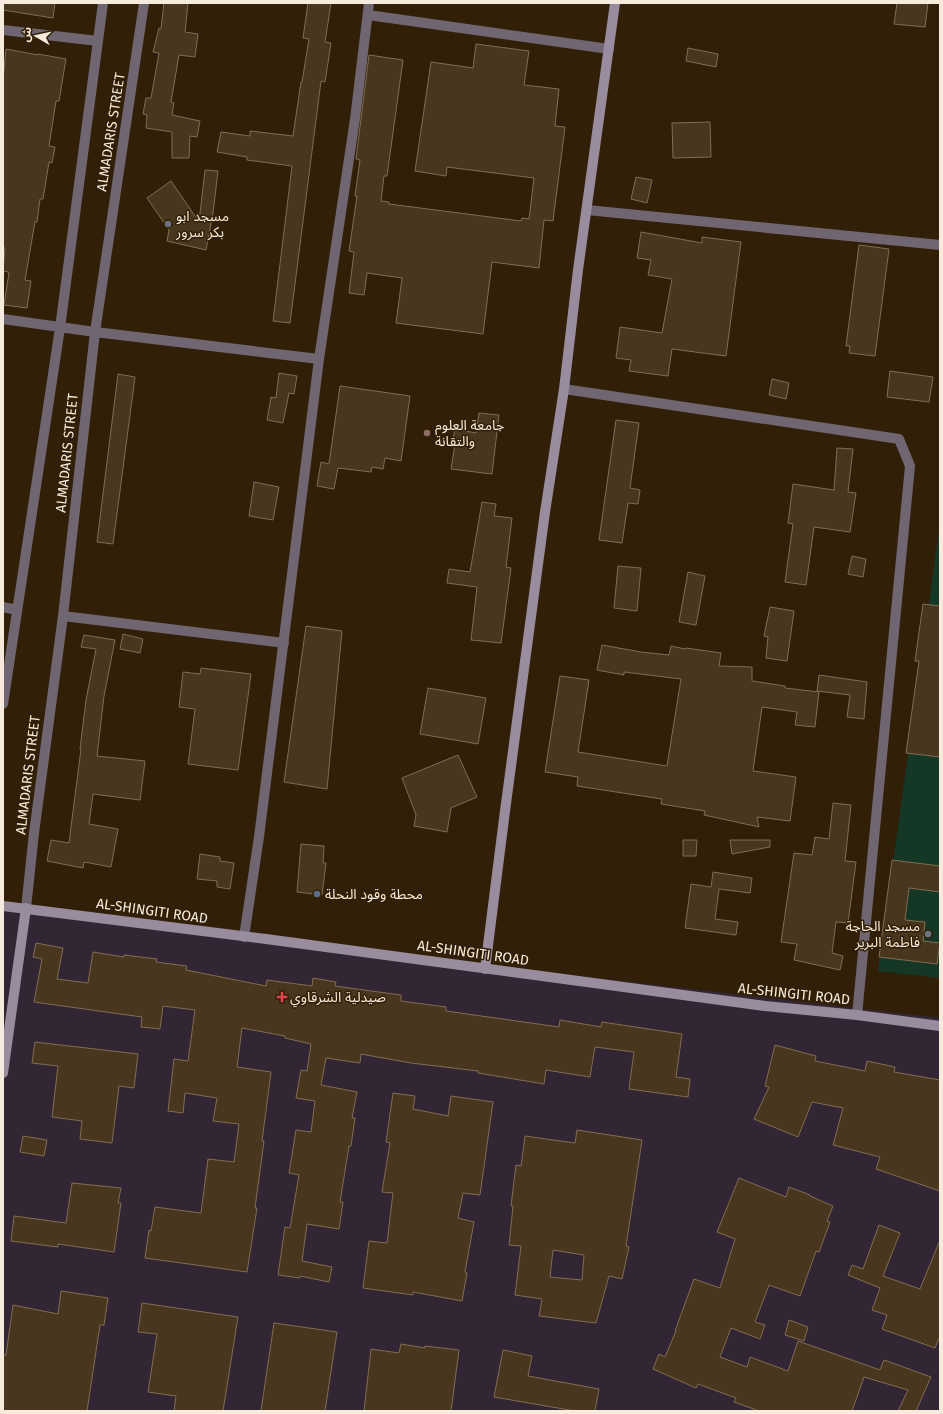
<svg xmlns="http://www.w3.org/2000/svg" width="943" height="1414" font-family="'Fira Sans','Noto Sans Arabic',sans-serif">
  <style>
    .industrial { fill: #332634 }
    .green { fill: #143726 }
    .building { fill: #48361e; stroke: #816d52; fill-rule: evenodd }
    .lines { fill: none; stroke-linecap: round; stroke-linejoin: round }
    .street { stroke: #6f6672; stroke-width: 10 }
    .secondary { stroke: #9a8c9f; stroke-width: 10 }
    .worship-dot { fill: #6b7280; stroke: #312007; stroke-width: 1.5 }
    .education-dot { fill: #8d6e63; stroke: #312007; stroke-width: 1.5 }
    .service-dot { fill: #5c6f8a; stroke: #312007; stroke-width: 1.5 }
    .health-dot { fill: #e0444e; stroke: #312007; stroke-width: 1.5 }
    .labels { text-anchor: middle; dominant-baseline: central; stroke-width: 3; stroke-linejoin: round; paint-order: stroke }
    .street-label { font-size: 14px; fill: #f6ebdc; stroke: #312007 }
    .poi-label { font-size: 14px; fill: #f6ebdc; stroke: #312007; text-anchor: start }
  </style>
  <rect width="100%" height="100%" fill="#312007"/>
  <path class="industrial" d="M3 909 940 1018V1411H3Z"/>
  <path class="green" d="M940 523V978L878 971Z"/>
  <path class="building" d="M3 3H55L53 18 3 10Z
    M164 3H188L185 32 198 34 195 57 179 55 171 102 174 103 172 115 200 121 197 137 190 136 189 158H172V132L146 128 147 115 143 114 146 98H151L159 53 153 52 159 28 161 29Z
    M308 3H331L325 42 331 43 325 82 321 81 290 323 273 321 292 166 247 160V157L217 152 221 132 250 136V131L293 136 301 82H302L309 39 303 38Z
    M897 3H928L925 27 894 24Z
    M476 44 529 51 524 85 559 89 555 126 565 127 553 221 544 220 539 268 492 262 483 334 396 323 402 278 367 273 364 295 349 293 354 252 349 251 357 196H355L360 160 356 159 369 55 403 60 387 176H384L381 201 389 202V204L521 221 522 218 529 219 534 178 447 167 446 176 415 171 431 62 473 68Z
    M688 48 718 54 716 67 686 61Z
    M6 49 38 55V54L66 59 59 101H56L49 146 55 147 52 163 49 162 43 199H40L37 222H35L25 280 31 281 27 308 4 305 9 273 8 272 3 271 5 248 3 247V80Z
    M710 122 711 157 673 158 672 123Z
    M205 170 218 171 213 213 206 250 167 241 169 230 147 198 171 181 199 222Z
    M636 177 652 180 647 203 631 199Z
    M641 232 702 243V237L741 242 726 356 672 349 668 376 629 371 631 360 616 358 620 327 662 333 672 279 648 275 651 260 637 258Z
    M859 245 889 249 875 356 849 353 850 346H846Z
    M890 371 933 377 929 402 887 397Z
    M279 373 297 376 294 394 289 393 283 423 267 420 271 397 276 398Z
    M118 374 135 377 113 544 97 542Z
    M772 379 789 383 786 399 769 395Z
    M340 386 410 396 401 461 385 458 383 469 372 467 371 472 338 468 334 489 317 486 321 462 329 464Z
    M479 413 499 415 492 474 451 469 455 444 452 443 455 429 476 433Z
    M616 420 639 423 630 488 640 490 638 504 628 503 622 543 599 540Z
    M837 448 853 449 848 492 856 493 850 532 814 527 806 585 785 582 793 524 788 523 793 484 834 490Z
    M254 482 279 487 273 520 249 516Z
    M482 502 496 504 494 516 512 518 506 567 511 568 501 643 471 640 477 587 447 583 449 569 470 572Z
    M852 556 866 559 863 577 848 574Z
    M618 566 641 568 637 611 614 608Z
    M688 572 705 576 696 625 679 622Z
    M923 604 940 606V757L906 753 919 661H915Z
    M770 607 794 611 787 661 766 658 768 637 764 636Z
    M306 626 342 631 327 789 284 782Z
    M123 634 143 639 140 653 120 649Z
    M84 635 115 640 104 696 97 756 145 761 140 800 93 794 89 824 118 829 111 867 84 862 83 868 47 861 51 840 69 843 81 749H80L86 700 96 649 81 647Z
    M602 645 641 652 669 655 671 646 685 649 686 648 721 653 719 666 752 667V681L785 686V688L819 692 815 727 795 725 797 712 762 707 753 771 796 777 790 821 757 817 759 827 704 815 705 811 661 804 662 799 577 786 578 777 545 772 560 676 589 680 578 752 667 766 681 679 624 672V675L597 670Z
    M201 668 251 674 238 770 188 764 195 709 179 707 183 672 200 674Z
    M819 675 867 682 864 719 847 717 850 695 817 691Z
    M428 688 486 698 478 744 420 734Z
    M458 755 477 797 451 808 447 832 414 826 416 815 402 778Z
    M833 803 851 805 845 861 856 862 848 923 836 922 832 953 843 956 840 970 794 960 797 944 781 942 794 853 812 855 815 837 829 839Z
    M683 840H697L696 856H683Z
    M730 840H770V847L732 854Z
    M301 844 324 846 323 863H326L322 895 297 892Z
    M200 854 220 857V861L234 863 230 889 217 887V881L197 879Z
    M892 860 940 866V892L909 888 905 920 925 922 923 941 940 943 937 964 879 957Z
    M713 872 752 878 750 893 719 889 715 919 738 922 736 935 685 928 691 884 711 887Z
    M36 943 63 948 57 979 88 983 93 952 124 957V955L157 959 156 962 187 966 186 970 266 986 267 980 312 986 313 978 336 982 335 986 401 995V1001L446 1007V1011L559 1027 560 1020 601 1027 602 1022 682 1034 676 1077 690 1079 688 1097 629 1089 634 1052 595 1047 590 1077 546 1070 544 1084 478 1073V1071L411 1063 361 1054 360 1063 326 1058 321 1085 357 1092 352 1118H355L351 1146H349L340 1202H343L339 1229 307 1224 302 1261 332 1267 329 1282 300 1276V1278L278 1275 285 1227 290 1228 299 1175 289 1173 296 1130 311 1132 315 1101 296 1098 301 1070 307 1071 311 1044 285 1038V1036L242 1028 237 1067 271 1072 262 1141H264L255 1208H257L247 1272 145 1258 149 1230 151 1231 155 1207 201 1213 208 1159 234 1162 239 1124 213 1121 217 1098 185 1093 183 1113 168 1111 174 1059 188 1061 195 1010 163 1006 160 1029 141 1027 142 1017 34 1002 42 959 33 957Z
    M35 1042 138 1054 134 1088 119 1086 112 1143 80 1139 82 1121 52 1117 58 1066 32 1063Z
    M775 1045 816 1056 815 1061 865 1071 867 1061 895 1067 894 1072 940 1080V1191L876 1169 880 1157 833 1145 843 1108 812 1102 798 1137 754 1119 769 1087 765 1086Z
    M393 1093 415 1096 413 1109 448 1116 451 1096 493 1102 480 1195 463 1193 458 1218 474 1222 465 1272 467 1273 462 1301 413 1292V1295L363 1288 369 1241 387 1243 393 1193 382 1192 390 1143 386 1142Z
    M577 1130 642 1140 626 1246 629 1247 622 1279 609 1276 596 1323 539 1316 542 1299 515 1295 521 1246 509 1245 513 1206H511L516 1165 521 1166 525 1136 575 1143ZM553 1250 584 1255 582 1280 550 1277Z
    M23 1136 47 1140 44 1156 20 1152Z
    M739 1178 786 1197 789 1187 810 1195V1196L833 1206 827 1221 830 1222 819 1252 816 1251 800 1296 769 1285 755 1322 765 1325 760 1339 731 1328 720 1357 747 1367 750 1357 788 1371 798 1341 880 1370 884 1360 931 1377 916 1411H898L908 1390 864 1377 852 1411H759L734 1402 736 1398 698 1384 696 1388 653 1369 659 1354 665 1357 676 1331H675L694 1279 720 1288 735 1239 717 1232Z
    M72 1183 121 1188 118 1203H121L114 1252 58 1244V1247L11 1241 14 1216 66 1223Z
    M879 1225 900 1233 883 1276 920 1289 940 1240V1336L935 1348 882 1329 887 1315 872 1310 880 1288 848 1275 852 1265 863 1269Z
    M61 1291 108 1298 104 1325H100L87 1411H3V1355H6L13 1305 58 1314Z
    M142 1303 238 1317 223 1411H174L176 1396 148 1392 157 1334 138 1332Z
    M789 1320 808 1327 804 1341 785 1335Z
    M274 1323 337 1332 325 1411H261Z
    M401 1344 425 1348V1346L459 1350 451 1411H364L371 1349 399 1353Z
    M503 1350 532 1356 528 1376 599 1389 595 1411H575L494 1397Z"/>
  <g class="lines">
    <path class="street" d="M368 15 609 49
      M3 30 98 41
      M587 210 940 245
      M3 319 95 332 319 359
      M564 389 899 439 910 466 857 1015
      M3 607 17 610
      M63 616 284 643
      M3 704 60 328 103 3
      M26 908 34 833 63 616 95 332 144 3
      M244 937 259 837 319 359 355 119 369 3"/>
    <path class="secondary" d="M3 906 266 939 765 1006 857 1015 940 1026
      M485 969 505 811 545 512 564 389 578 270 615 3
      M3 1073 26 908"/>
  </g>
  <g class="worship-dot">
    <circle cx="168" cy="224" r="4"/>
    <circle cx="928" cy="934" r="4"/>
  </g>
  <circle class="education-dot" cx="427" cy="433" r="4"/>
  <circle class="service-dot" cx="317" cy="894" r="4"/>
  <path class="health-dot" d="M280 991h4v4h4v4h-4v4h-4v-4h-4v-4h4z"/>
  <g class="labels">
    <g class="street-label">
      <text transform="translate(111 132) rotate(-81)">ALMADARIS STREET</text>
      <text transform="translate(67 453) rotate(-84)">ALMADARIS STREET</text>
      <text transform="translate(28 775) rotate(-83)">ALMADARIS STREET</text>
      <text transform="translate(152 911) rotate(8)">AL-SHINGITI ROAD</text>
      <text transform="translate(473 953) rotate(8)">AL-SHINGITI ROAD</text>
      <text transform="translate(794 994) rotate(6)">AL-SHINGITI ROAD</text>
    </g>
    <g class="poi-label">
      <text x="176" y="216">مسجد ابو<tspan x="176" dy="16">بكر سرور</tspan></text>
      <text x="435" y="425">جامعة العلوم<tspan x="435" dy="16">والتقانة</tspan></text>
      <text x="325" y="894">محطة وقود النحلة</text>
      <text x="920" y="926" text-anchor="end">مسجد الحاجة<tspan x="920" dy="16">فاطمة البرير</tspan></text>
      <text x="290" y="997">صيدلية الشرقاوي</text>
    </g>
  </g>
  <rect width="943" height="1414" fill="none" stroke="#f6ebdc" stroke-width="8"/>
  <g transform="translate(36 36) rotate(279)" stroke="#312007" stroke-width="3" paint-order="stroke">
  <path d="M0-3L7 15L0 10L-7 15Z" fill="#f6ebdc"/>
  <text y="-6" font-size="11" font-weight="bold" text-anchor="middle" fill="#f6ebdc">ش</text>
  </g>
</svg>
